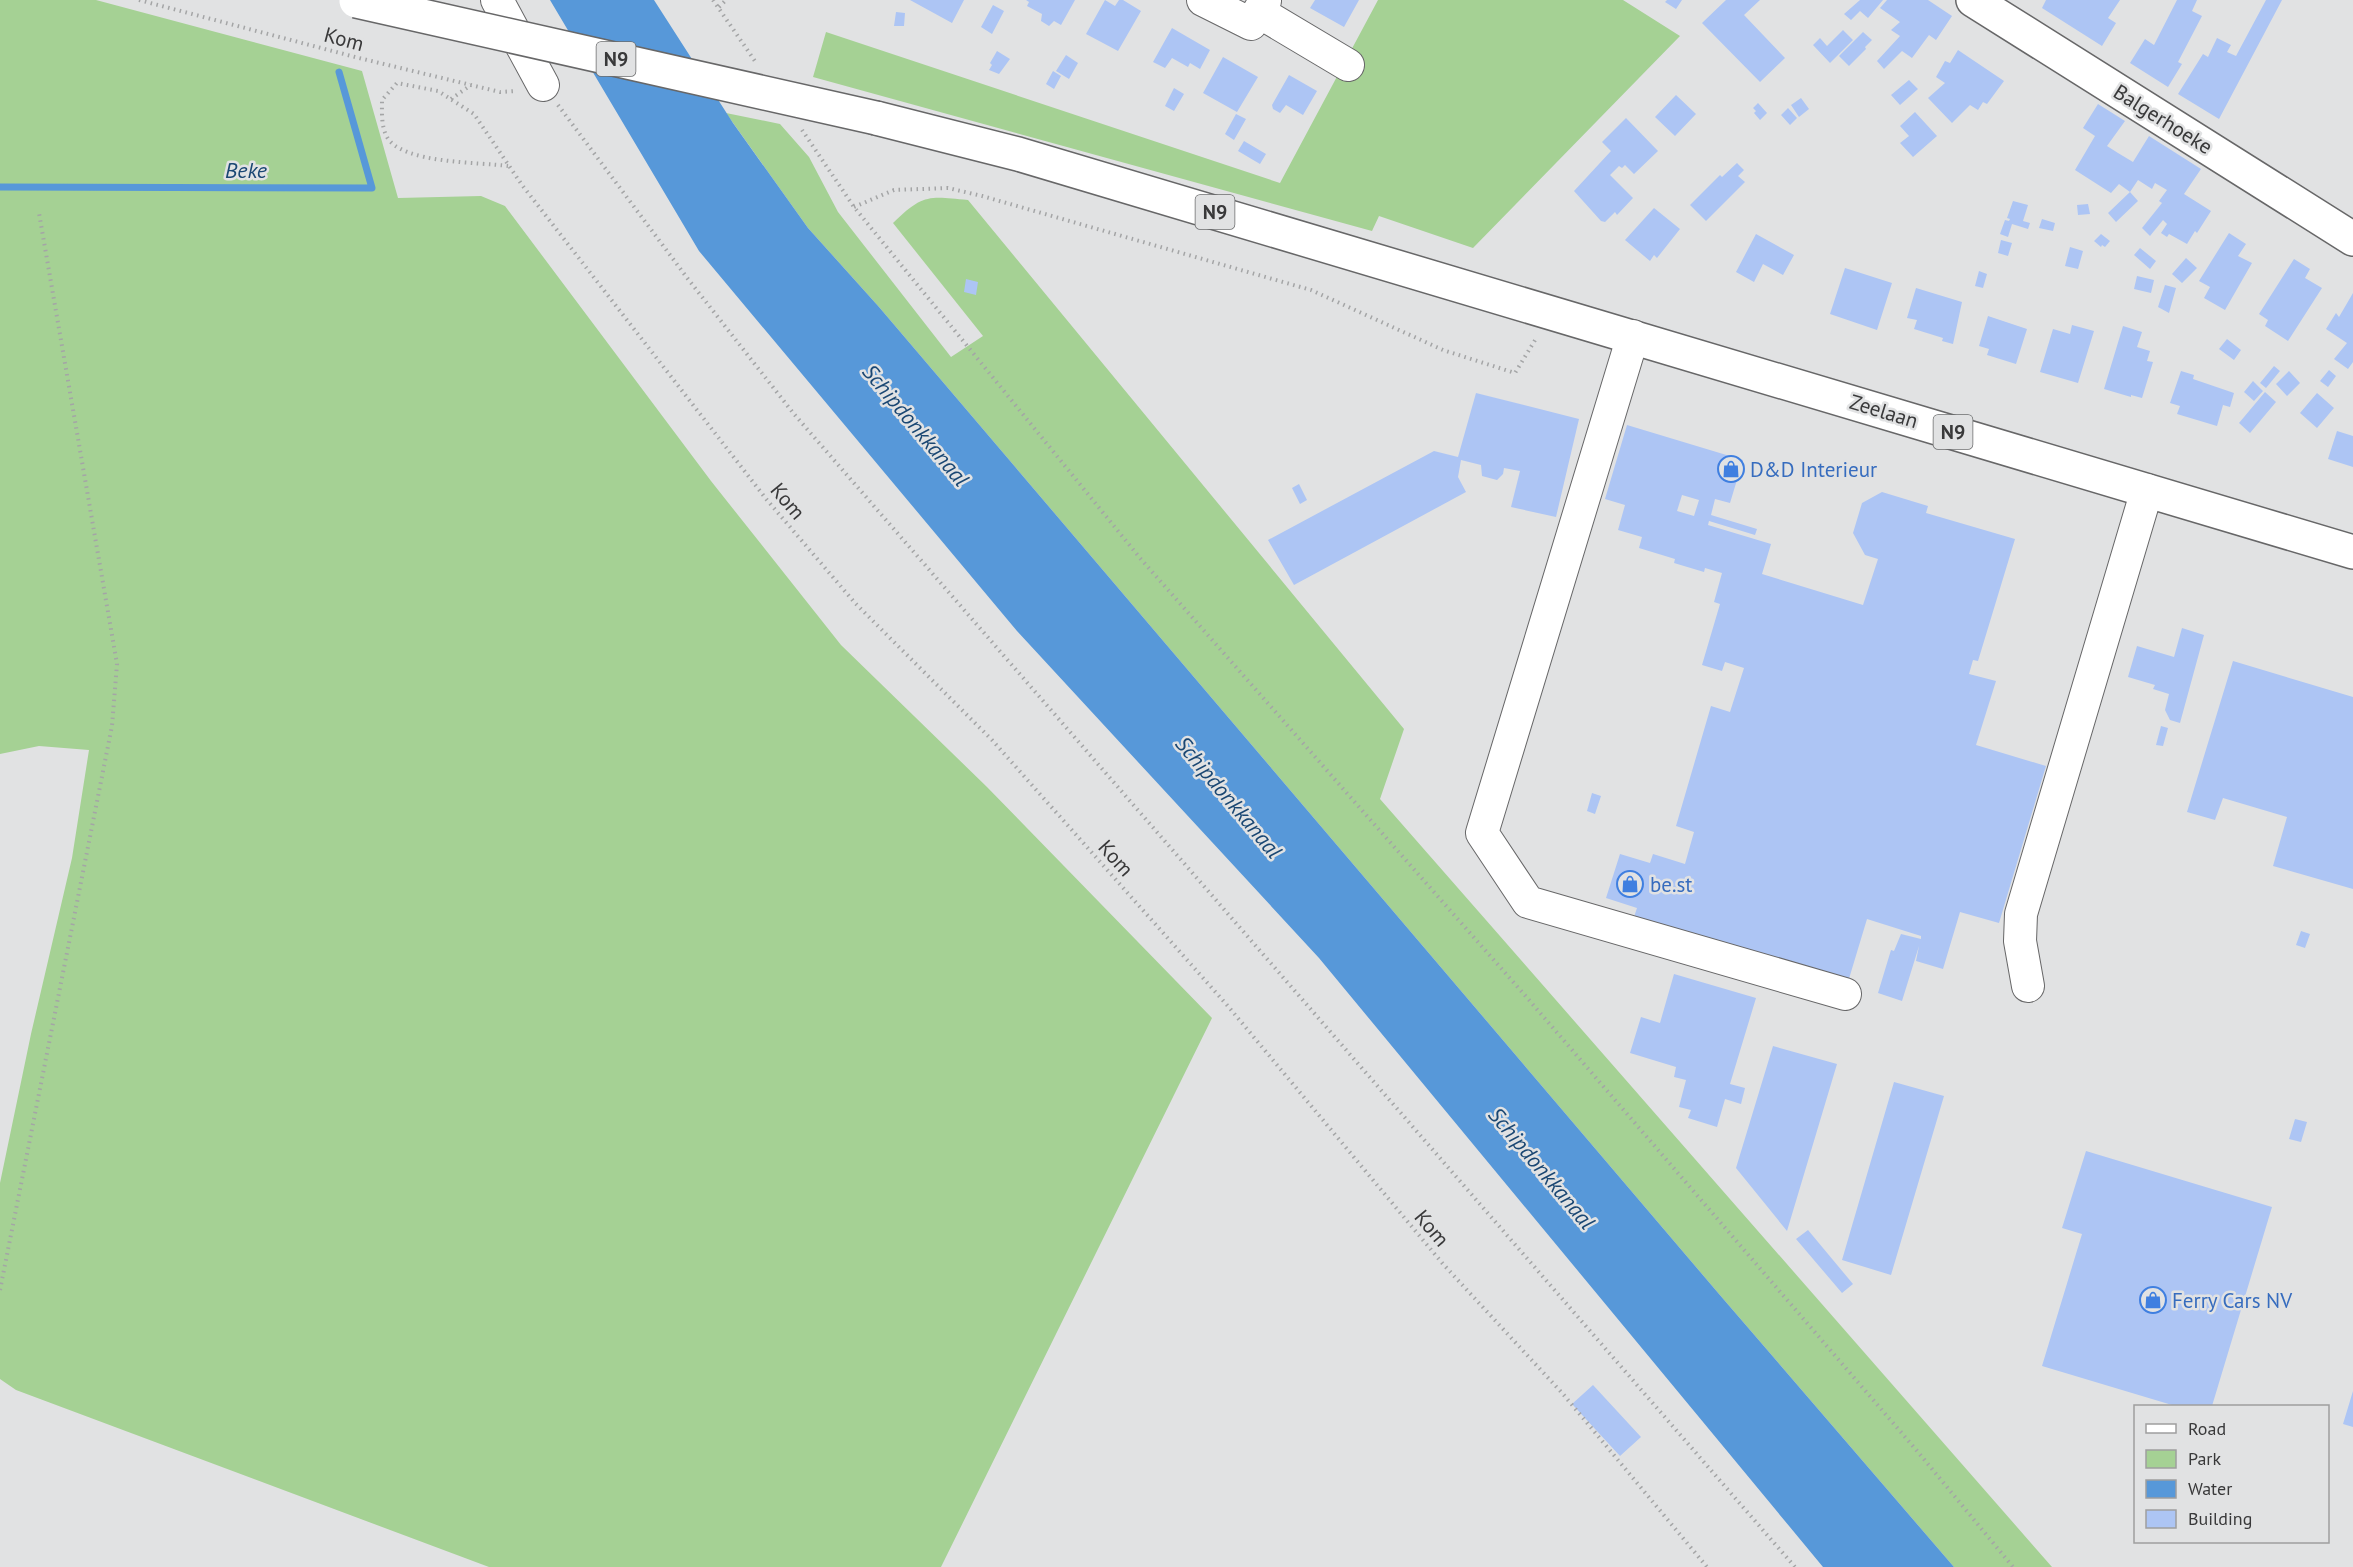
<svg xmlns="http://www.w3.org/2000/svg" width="2353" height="1567" font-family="'PT Sans',sans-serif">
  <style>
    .green { fill: #a5d194 }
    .water { fill: #5798d9 }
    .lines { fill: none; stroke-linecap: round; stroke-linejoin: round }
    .stream { stroke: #5798d9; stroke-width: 7 }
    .building { fill: #adc5f4; fill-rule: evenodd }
    .minor-casing { stroke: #676768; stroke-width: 34 }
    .major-casing { stroke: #676768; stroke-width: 36 }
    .path { stroke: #a4a5a6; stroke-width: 4; stroke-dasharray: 1.5 4.5; stroke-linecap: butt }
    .minor { stroke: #fff; stroke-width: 32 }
    .major { stroke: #fff; stroke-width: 33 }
    .major-bridge-casing { stroke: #676768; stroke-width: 36; stroke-linecap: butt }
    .major-bridge { stroke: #fff; stroke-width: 33 }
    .labels { text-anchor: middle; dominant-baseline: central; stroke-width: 5; stroke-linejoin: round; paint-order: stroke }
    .shield { fill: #e1e2e3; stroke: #6b6c6d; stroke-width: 1.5 }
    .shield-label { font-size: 20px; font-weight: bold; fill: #39393a }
    .street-label { font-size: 21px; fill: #39393a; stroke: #e1e2e3 }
    .shop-label { font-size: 21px; fill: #366cbe; stroke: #e1e2e3; text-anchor: start }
    .water-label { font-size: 22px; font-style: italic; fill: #1a4773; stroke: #e1e2e3 }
  </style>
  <rect width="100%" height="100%" fill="#e1e2e3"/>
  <path class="green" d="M0 0H96L362 71 398 198 481 196 505 206 711 481 841 645 987 787 1212 1018 941 1567H489L16 1390 0 1379V1183L31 1034 72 858 89 750 39 746 0 754Z
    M1378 0H1623L1680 36 1473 248 1379 216 1372 231 813 77 826 32 1280 183Z
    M726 113 780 124 809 157 838 212 951 357 983 336 893 223C923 194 928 196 968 200L1404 729 1380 799 2052 1567H1954L1719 1294 879 307 808 228Z"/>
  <path class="water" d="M550 0H654L733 123 808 228 879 307 1719 1294 1954 1567H1823L1319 958 1017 631 699 251Z"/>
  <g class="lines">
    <path class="stream" d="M0 187 372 188 339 72"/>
  </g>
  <path class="building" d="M910 0H964L952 23Z
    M1026 0H1075L1061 25 1054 21 1049 26 1041 21 1042 14 1027 6 1029 2Z
    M1105 0 1115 6 1119 0H1123L1141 11 1118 51 1086 34Z
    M1315 0H1359L1344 27 1310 8Z
    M1667 0H1682L1676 9 1665 2Z
    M1726 0H1760L1744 15 1785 58 1760 82 1702 23Z
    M1860 0H1883L1868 18 1860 11 1851 20 1844 14Z
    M1887 0H1928L1952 16 1936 40 1929 35 1912 58 1902 51 1884 69 1877 61 1900 36 1891 30 1900 22 1880 8Z
    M2046 0H2120L2108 18 2116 23 2102 46 2042 8Z
    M2177 0H2197L2192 11 2202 16 2178 62 2182 64 2168 87 2130 63 2145 39 2154 45Z
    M2266 0H2282L2219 119 2178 94 2203 54 2208 57 2217 38 2231 45 2227 52 2236 56Z
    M993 5 1004 11 992 34 981 27Z
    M896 12 905 13 904 26H894Z
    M1172 28 1210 50 1200 69 1190 63 1188 67 1172 58 1165 68 1153 62Z
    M1843 30 1853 40 1830 63 1813 45 1820 38 1827 46Z
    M1863 32 1872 40 1865 47 1866 49 1849 66 1839 56Z
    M1958 50 2004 81 1987 104 1983 102 1978 110 1970 105 1952 123 1928 98 1945 83 1936 77 1945 61 1950 63Z
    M997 51 1010 59 999 74 989 70 992 65 990 63Z
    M1066 55 1078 63 1069 79 1056 71Z
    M1223 57 1258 77 1237 112 1203 93Z
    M1053 71 1061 76 1054 89 1046 84Z
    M1289 75 1317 91 1303 115 1286 105 1280 113 1273 109 1272 105Z
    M1909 80 1918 89 1900 105 1891 95Z
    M1174 88 1184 94 1174 111 1165 106Z
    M1676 95 1696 114 1675 136 1655 117Z
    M1801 98 1809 109 1799 117 1791 105Z
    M1758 103 1767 113 1760 120 1754 113 1756 111 1753 108Z
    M2098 104 2125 121 2107 146 2118 153 2133 162 2149 136 2201 169 2184 194 2211 211 2197 233 2195 231 2187 244 2169 234 2167 237 2161 233 2167 224 2163 220 2150 236 2142 228 2162 203 2159 201 2167 190 2155 183 2152 189 2138 180 2130 192 2119 184 2111 193 2075 170 2095 136 2083 128Z
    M1788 108 1797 118 1790 125 1781 115Z
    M1915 112 1937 136 1913 157 1900 143 1909 136 1900 126Z
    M1236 114 1246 119 1234 140 1225 134Z
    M1626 118 1658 151 1634 174 1625 165 1622 168 1619 166 1610 175 1633 198 1617 215 1615 212 1605 222 1601 221 1574 191 1611 151 1602 142Z
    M1244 141 1266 154 1260 164 1238 151Z
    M1737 163 1744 170 1738 176 1745 182 1706 221 1690 205 1720 175 1722 177Z
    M2130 192 2138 201 2116 222 2108 213Z
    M2013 201 2028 205 2023 221 2030 223 2028 229 2012 224 2008 237 2000 234 2005 220 2009 221 2010 219 2007 218Z
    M2088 204 2090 214 2078 215 2077 205Z
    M1654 208 1680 229 1657 258 1654 255 1650 261 1625 240Z
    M2042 219 2055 223 2053 231 2039 228Z
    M2229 233 2246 244 2238 256 2252 263 2225 310 2204 298 2210 287 2199 281Z
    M1756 234 1794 255 1783 275 1763 264 1754 282 1736 272Z
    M2101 234 2110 241 2105 247 2102 245 2101 247 2094 241Z
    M2001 240 2012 243 2008 256 1998 253Z
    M2070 247 2083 251 2078 269 2065 266Z
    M2140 248 2156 261 2150 269 2134 255Z
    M2186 258 2197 268 2182 283 2172 274Z
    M2294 259 2310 269 2305 278 2322 288 2288 341 2265 326 2268 320 2259 314Z
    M1845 268 1892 283 1877 330 1830 314Z
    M1979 271 1987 274 1983 288 1975 286Z
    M2137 276 2154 280 2151 293 2134 289Z
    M966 279 978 282 976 295 964 292Z
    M2165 285 2176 288 2169 313 2158 307Z
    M1916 288 1962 302 1953 344 1942 341 1943 338 1914 329 1917 320 1907 318Z
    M2353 293V362L2348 369 2334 359 2347 343 2326 329 2336 313 2339 317Z
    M1988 316 2027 329 2016 364 1987 355 1989 349 1979 346Z
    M2072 325 2094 331 2078 383 2040 372 2053 329 2070 334Z
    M2123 326 2142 332 2137 347 2150 351 2147 361 2153 362 2142 398 2131 395V397L2104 389Z
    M2227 339 2241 350 2234 360 2219 349Z
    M2274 366 2280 371 2266 388 2260 383Z
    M2329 370 2336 376 2328 387 2320 381Z
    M2181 371 2194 375 2193 379 2234 393 2230 407 2223 405 2217 426 2177 414 2180 406 2170 403Z
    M2289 371 2300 383 2287 396 2276 384Z
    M2253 381 2263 391 2254 401 2244 392Z
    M2265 392 2276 402 2250 433 2239 423Z
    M1476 393 1579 419 1556 517 1511 507 1520 471 1504 468 1503 474 1497 480 1482 476 1481 465 1461 460 1458 477 1466 492 1294 585 1268 540 1434 451 1458 457Z
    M2317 393 2334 408 2317 428 2300 413Z
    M1627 425 1743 460 1730 503 1715 499 1711 515 1757 529 1755 535 1709 521 1708 525 1771 544 1762 574 1863 605 1878 559 1865 555 1853 533 1862 503 1882 492 1928 506 1926 513 2015 539 1978 661 1973 660 1969 674 1996 681 1976 745 2046 766 1999 923 1960 912 1943 969 1916 961 1919 946 1902 1001 1878 993 1891 950 1894 951 1901 934 1921 939V936L1867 919 1848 982 1634 917 1637 908 1606 898 1620 854 1650 863 1653 854 1685 864 1694 832 1676 826 1711 706 1730 712 1744 668 1725 662 1722 671 1702 665 1720 604 1714 602 1722 573 1705 568 1704 572 1674 563 1675 559 1639 548 1642 537 1618 530 1625 505 1605 499ZM1682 495 1699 500 1694 516 1677 511Z
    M2337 431 2353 436V467L2328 459Z
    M1299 484 1307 500 1300 504 1292 488Z
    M2182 628 2204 635 2180 723 2170 720 2165 710 2169 694 2153 689 2155 685 2128 677 2137 646 2174 657Z
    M2233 661 2353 697V889L2273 866 2287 817 2223 798 2215 820 2187 812Z
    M2161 726 2168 728 2163 746 2156 745Z
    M1592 793 1601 796 1595 814 1587 811Z
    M2301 931 2310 934 2305 948 2296 945Z
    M1674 974 1756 998 1730 1084 1745 1088 1741 1104 1725 1099 1717 1127 1688 1118 1691 1110 1679 1107 1686 1080 1674 1077 1676 1067 1630 1053 1641 1017 1660 1023Z
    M1773 1046 1837 1064 1787 1231 1736 1168Z
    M1894 1082 1944 1096 1891 1275 1842 1260Z
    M2295 1119 2307 1122 2301 1142 2289 1139Z
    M2086 1151 2272 1207 2212 1406H2171L2172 1405 2042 1366 2082 1234 2062 1228Z
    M1808 1230 1853 1284 1842 1293 1796 1239Z
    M1593 1385 1641 1437 1620 1456 1572 1404Z
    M2353 1391V1427L2343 1424Z"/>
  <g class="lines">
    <defs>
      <path id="minor" d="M497 0 543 85
        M1203 0 1251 24 1265 1
        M1259 12 1348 65
        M1633 336 1482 833 1528 902 1845 994
        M2028 986 2020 941 2021 914 2147 490"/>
      <path id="major" d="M1973 0 2353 239
        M876 118 1018 154 2353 552"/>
    </defs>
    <use href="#minor" class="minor-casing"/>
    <use href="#major" class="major-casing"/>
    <path class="path" d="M139 0 359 58 500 92 516 91
      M713 0 757 64
      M719 7 726 0
      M451 99 471 85
      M558 105 688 279 794 414 1795 1567
      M802 130 854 207 1140 558 1529 1000 1918 1452 2013 1567
      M508 166C480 162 402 164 387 137 381 126 382 112 382 100L397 83 438 91 474 114 522 185 767 500 855 603 992 740 1227 1005 1443 1264 1563 1394 1707 1567
      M854 207 894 190 948 188 982 196 1311 290 1443 350 1515 373 1537 337
      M0 1290 112 726 117 664 39 213"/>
    <use href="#minor" class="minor"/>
    <use href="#major" class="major"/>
    <defs>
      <path id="major-bridge" d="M356 1 876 118"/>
    </defs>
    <use href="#major-bridge" class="major-bridge-casing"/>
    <use href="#major-bridge" class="major-bridge"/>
  </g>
  <defs>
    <symbol id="shop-ring" viewBox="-11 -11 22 22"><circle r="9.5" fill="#e1e2e3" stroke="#3f7fe0" stroke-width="1.5"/><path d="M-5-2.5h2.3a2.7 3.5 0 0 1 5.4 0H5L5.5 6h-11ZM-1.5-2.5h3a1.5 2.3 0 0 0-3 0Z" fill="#3f7fe0"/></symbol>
  </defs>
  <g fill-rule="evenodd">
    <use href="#shop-ring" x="1716" y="454" width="30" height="30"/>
    <use href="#shop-ring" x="1615" y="869" width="30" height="30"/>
    <use href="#shop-ring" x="2138" y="1285" width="30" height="30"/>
  </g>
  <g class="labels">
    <g class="shield">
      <rect x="596.5" y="42" width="39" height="34" rx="4.5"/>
      <rect x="1195.5" y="195" width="39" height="34" rx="4.5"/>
      <rect x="1933.5" y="415" width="39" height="34" rx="4.5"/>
    </g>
    <g class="shield-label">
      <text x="616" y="59">N9</text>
      <text x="1215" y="212">N9</text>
      <text x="1953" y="432">N9</text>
    </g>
    <g class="street-label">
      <text transform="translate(344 39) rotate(15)">Kom</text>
      <text transform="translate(2163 119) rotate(32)">Balgerhoeke</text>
      <text transform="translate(1884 411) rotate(17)">Zeelaan</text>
      <text transform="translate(788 501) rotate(50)">Kom</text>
      <text transform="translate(1116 858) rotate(48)">Kom</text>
      <text transform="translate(1432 1228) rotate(50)">Kom</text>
    </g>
    <g class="shop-label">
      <text x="1750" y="469">D&amp;D Interieur</text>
      <text x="1650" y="884">be.st</text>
      <text x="2172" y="1300">Ferry Cars NV</text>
    </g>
    <g class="water-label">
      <text x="246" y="170">Beke</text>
      <text transform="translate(916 425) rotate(50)">Schipdonkkanaal</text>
      <text transform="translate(1229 797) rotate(50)">Schipdonkkanaal</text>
      <text transform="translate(1542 1168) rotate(50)">Schipdonkkanaal</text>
    </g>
  </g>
  <rect x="2134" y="1405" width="195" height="138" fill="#e1e2e3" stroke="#9e9e9f" stroke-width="1.5"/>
  <rect x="2146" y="1424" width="30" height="9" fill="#ffffff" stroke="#9e9e9f" stroke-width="1.5"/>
  <text x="2188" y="1435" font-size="18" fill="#39393a">Road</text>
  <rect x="2146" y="1450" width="30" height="18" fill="#a5d194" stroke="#9e9e9f" stroke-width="1.5"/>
  <text x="2188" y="1465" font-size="18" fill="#39393a">Park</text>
  <rect x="2146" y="1480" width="30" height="18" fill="#5798d9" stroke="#9e9e9f" stroke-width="1.5"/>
  <text x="2188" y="1495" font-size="18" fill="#39393a">Water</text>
  <rect x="2146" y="1510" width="30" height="18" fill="#adc5f4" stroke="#9e9e9f" stroke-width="1.5"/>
  <text x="2188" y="1525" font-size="18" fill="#39393a">Building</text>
</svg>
